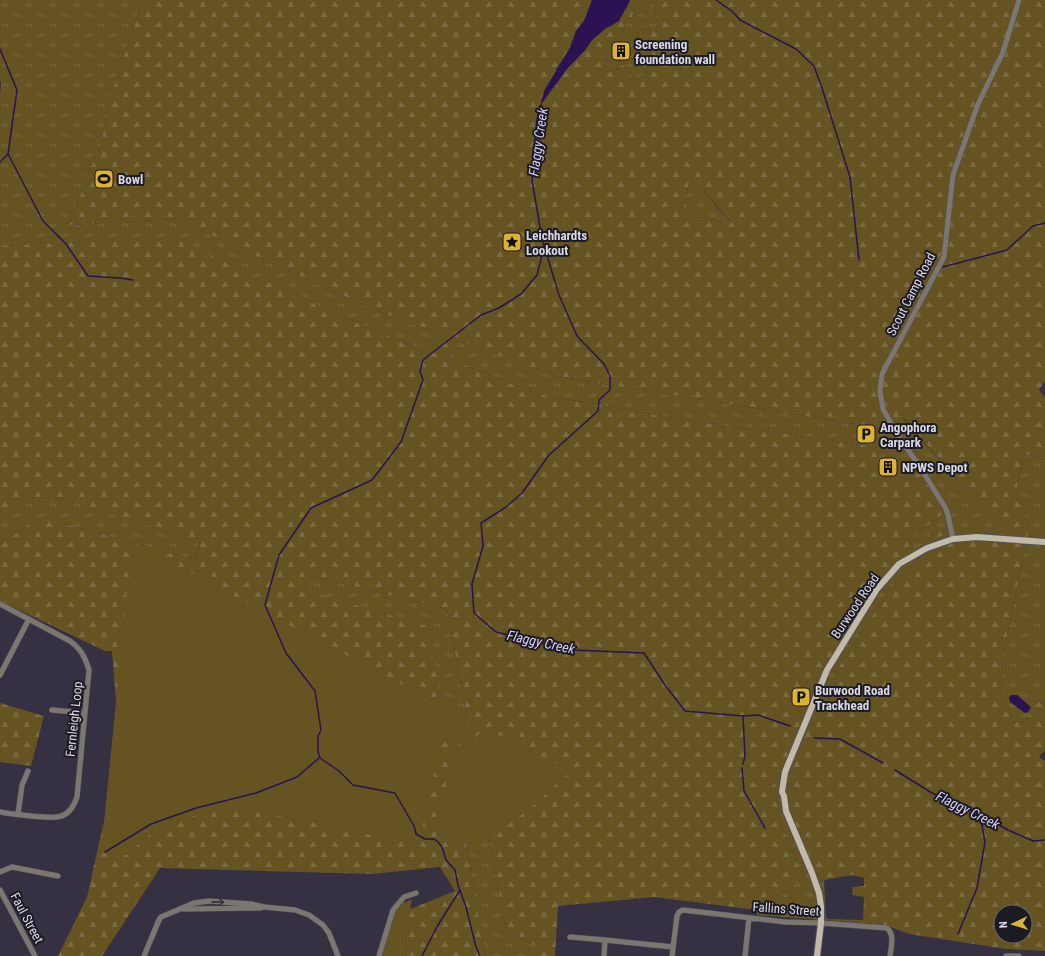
<svg xmlns="http://www.w3.org/2000/svg" width="1045" height="956" font-family="'Roboto Condensed',sans-serif">
  <style>
    .grass { fill: url(#grass-tufts) }
    .forest { fill: url(#forest-firs); fill-rule: evenodd }
    .park { fill: #655321 }
    .water { fill: #2b1353 }
    .lines { fill: none; stroke-linecap: round; stroke-linejoin: round }
    .stream { stroke: #2b1353; stroke-width: 1.5 }
    .minor-casing { stroke: #534f60; stroke-width: 6 }
    .major-casing { stroke: #534f60; stroke-width: 8 }
    .minor { stroke: #7b776e; stroke-width: 5 }
    .major { stroke: #c1baa6; stroke-width: 6 }
    .oneway { stroke: #38363a }
    .labels { text-anchor: middle; dominant-baseline: central; stroke-width: 4; stroke-linejoin: round; paint-order: stroke }
    .poi-label { font-size: 13px; font-weight: bold; fill: #dad8e4; stroke: #1c1a23; text-anchor: start }
    .street-label { font-size: 13px; fill: #dad8e4; stroke: #1c1a23 }
    .water-label { font-size: 14px; font-style: italic; fill: #d6cef6; stroke: #1c1a23 }
  </style>
  <defs>
    <pattern id="grass-tufts" width="24" height="20" patternUnits="userSpaceOnUse"><rect width="24" height="20" fill="#655321"/><path d="M3 7l-1-3M5 7V3M7 7l1-3M15 17l-1-3M17 17v-4M19 17l1-3" fill="none" stroke="#7a6b41"/></pattern>
    <pattern id="forest-firs" width="22" height="20" patternUnits="userSpaceOnUse"><rect width="22" height="20" fill="#655321"/><path d="M5 1l3.5 6h-7zM16 11l3.5 6h-7z" fill="#7a6b41"/></pattern>
  </defs>
  <rect width="100%" height="100%" fill="#353143"/>
  <path class="grass" d="M0 0H142L107 109 101 145 90 169 69 225 176 219 366 306 409 323 441 333 434 343 426 351 345 318 171 238 0 246V95L1 83 0 80Z
    M636 0H640L643 3 647 2 655 6 657 26 650 31 636 32C640 43 638 52 635 63 640 66 647 66 648 73L633 81 629 73 617 68 613 72 609 71C606 64 605 51 610 44 612 41 616 40 619 40L628 17H632Z
    M689 184C707 189 707 195 718 208 722 212 727 217 731 222L729 226 713 219 695 217 687 209 685 199Z
    M461 340 552 375 597 383 886 429 902 417 974 500 1024 537 989 534 955 536V533H934L928 539 948 534V537L936 541 900 577 870 619 840 665 824 699 821 695 835 663 859 624 905 553 917 534 948 510 913 467 896 482 890 481 874 466 875 459 882 454 884 448 692 421 537 394 447 358 454 351Z
    M1026 454 1045 460V703L1029 700V716L1024 723 1013 721 1001 690 1003 655 1029 529 1017 484Z
    M58 497 200 541 196 560 40 517 0 544V518L29 498Z
    M311 576 447 609 506 931 538 947V956H485L454 769 310 592Z
    M774 780 792 785 798 793 789 802 819 881 824 880 826 917 828 919 863 920V923L757 915V910L804 878 780 823Z"/>
  <path class="forest" d="M142 0H592L584 21 576 31 570 48 556 69 554 88 566 70 585 50 592 40 606 28 613 25 627 8 630 0H636L632 17 628 18 619 40 616 42H612L610 44 615 47V50L608 53 606 59 609 71 613 72 620 66 625 65 633 81 648 73C646 65 636 64 631 60L630 56 638 53 639 40 636 32 638 28 642 26 650 30 657 26 655 6 647 2 642 3 640 0H1045V381L1039 390 1045 397V460L1026 454 1017 483 1029 529 1003 655 1001 690 1013 721 1024 723 1029 716V700L1045 703V750L1039 757 1045 761V951L1006 949 909 934 885 925 863 923 864 897 853 895 852 887 864 886V878L852 875 819 881C813 868 784 814 789 802 791 799 795 795 798 793L792 785 774 780 780 823 804 878 757 910 654 897 558 906 555 956H538V947L506 931 447 609 311 576V592L427 626 454 769 485 956H405L407 949 405 936 410 909 455 891 440 867 372 874 160 868 102 956H58L87 897 102 830 121 763 112 651H105L0 601V544L40 517 196 560 200 542 58 497 29 498 0 518V246L171 237 345 318 426 351 434 343 441 333 409 323 366 306 176 219 69 225 90 169 101 145 107 109ZM689 184C707 189 707 195 718 207 722 212 727 217 731 221L729 226 713 219 695 217 687 209 685 199ZM461 341 552 375 597 383 886 429 903 417 974 500 1023 537 989 534 956 536 955 533 959 530 957 521C945 525 937 531 928 539L947 535 948 536 936 541 900 577 870 619 840 665 823 698 821 695 835 663 859 624 905 553 917 534 948 510 921 467H913L896 482 890 481 874 466 875 459 882 454 884 448 692 421 537 394 447 358 454 351ZM1001 912H1025V936H1001Z
    M0 703 44 716 31 766 0 762Z"/>
  <path class="park" d="M96 162 114 168 115 172 109 181 111 186H115L117 188 109 198C98 186 96 177 96 162Z
    M132 542 473 722 440 744 419 843 397 840 265 813 232 810 213 811 178 820 148 836 127 855 101 852Z
    M487 729 572 772C558 780 549 792 537 802 511 827 472 841 436 843L452 752Z
    M412 900 405 936 407 949 405 956H381C385 942 390 914 400 905 404 902 408 901 412 900Z"/>
  <path class="water" d="M592 0H630L619 21 606 28 592 40 585 50 566 70 540 106 544 91 570 48 576 31 584 21Z
    M1011 695H1017L1031 707 1028 712 1025 713 1010 702 1009 698Z"/>
  <g class="lines">
    <path class="stream" d="M716 0 733 12 740 20 796 49 814 66 822 88 850 177 859 260
      M0 49 17 90 8 154 0 162
      M541 105 537 119 532 180 542 239 559 295 577 336 604 364 610 376V390L599 400 598 411 549 455 522 493 506 507 481 523 483 546 472 584 474 613 496 632 525 639 574 650 644 653 665 685 685 711 743 716 758 715 790 726
      M8 154 43 221 66 244 88 276 120 278 133 280
      M943 267 1007 250 1033 226 1045 223
      M743 716 745 756 743 764
      M814 738 840 739 883 763
      M742 768 744 791 765 828
      M895 770 932 793 980 814 1008 830 1033 841 1045 840
      M105 852 151 824 196 808 256 793 297 777 319 758
      M958 934 977 888 985 842 980 814
      M422 956 438 925 460 890
      M480 956 476 947 466 907 458 885 455 870 446 860 442 847 437 841 434 839H425L416 834 414 826 395 793 353 785 339 771 320 758 318 752V736L321 730 315 691 286 653 265 605 279 555 311 508 372 480 401 442 423 380 420 371 423 360 481 315 499 308 521 294 537 275 544 247"/>
    <defs>
      <path id="minor" d="M953 539 948 515 945 507 918 464 900 439 883 409 880 391 882 374 944 257 953 175 978 104 1003 52 1019 0
        M0 604 70 641C81 649 85 657 89 670L77 797C69 822 53 818 31 816 21 815 10 814 0 812
        M0 675 29 619
        M52 710 85 713
        M18 814 22 785 28 771
        M0 872 12 867 58 876
        M0 890 35 956
        M183 909 261 908
        M570 937 605 940
        M144 956 159 920 161 917 194 903 209 901 251 904 264 907 295 910 309 915 323 925 329 933 338 956
        M379 956 393 910 404 897 416 893
        M604 956 605 940 673 947
        M672 956 677 916 679 912 683 910 785 922 821 923 887 928C895 935 891 947 890 956
        M745 956 749 918
        M1006 956H1019"/>
      <path id="major" d="M817 956 821 923V906L819 893 812 873 786 811 784 796 782 792 785 772 827 670 877 589 899 564 927 548 953 539 977 537 1045 542"/>
    </defs>
    <use href="#minor" class="minor-casing"/>
    <use href="#major" class="major-casing"/>
    <use href="#minor" class="minor"/>
    <use href="#major" class="major"/>
  </g>
  <defs><path id="oneway-shaft" d="M-6 0H5M1.5-3L5.5 0L1.5 3" fill="none" stroke-width="1.6" stroke-linecap="round" stroke-linejoin="round"/></defs>
  <use class="oneway" href="#oneway-shaft" transform="translate(218 902) rotate(1)"/>
  <defs>
    <symbol id="building-square" viewBox="-11 -11 22 22"><rect x="-9" y="-9" width="18" height="18" rx="4" fill="#dbb233" stroke="#1c1a23"/><path d="M-4-6H4V6H1V3H-1V6H-4ZM-2.5-4.3h1.7v1.8h-1.7ZM.8-4.3h1.7v1.8H.8ZM-2.5-1h1.7V.8h-1.7ZM.8-1h1.7V.8H.8Z" fill="#111"/></symbol>
    <symbol id="stadium-square" viewBox="-11 -11 22 22"><rect x="-9" y="-9" width="18" height="18" rx="4" fill="#dbb233" stroke="#1c1a23"/><path d="M0-5a6.5 5 0 1 0 0 10a6.5 5 0 1 0 0-10ZM-3.5-1.8h7v3.6h-7Z" fill="#111"/></symbol>
    <symbol id="sight-square" viewBox="-11 -11 22 22"><rect x="-9" y="-9" width="18" height="18" rx="4" fill="#dbb233" stroke="#1c1a23"/><path d="M0-6L1.8-2.2L6-1.7L2.9 1.2L3.7 5.4L0 3.3L-3.7 5.4L-2.9 1.2L-6-1.7L-1.8-2.2Z" fill="#111"/></symbol>
    <symbol id="parking-square" viewBox="-11 -11 22 22"><rect x="-9" y="-9" width="18" height="18" rx="4" fill="#dbb233" stroke="#1c1a23"/><path d="M-3.5-5.5H1a3.5 3.5 0 0 1 0 7H-1V5.5H-3.5ZM-1-3.4V-.6H.8a1.4 1.4 0 0 0 0-2.8Z" fill="#111"/></symbol>
  </defs>
  <g fill-rule="evenodd">
    <use href="#building-square" x="610" y="40" width="22" height="22"/>
    <use href="#stadium-square" x="93" y="168" width="22" height="22"/>
    <use href="#sight-square" x="501" y="231" width="22" height="22"/>
    <use href="#parking-square" x="855" y="423" width="22" height="22"/>
    <use href="#building-square" x="877" y="456" width="22" height="22"/>
    <use href="#parking-square" x="790" y="686" width="22" height="22"/>
  </g>
  <g class="labels">
    <g class="poi-label">
      <text x="635" y="44">Screening<tspan x="635" dy="15">foundation wall</tspan></text>
      <text x="118" y="179">Bowl</text>
      <text x="526" y="235">Leichhardts<tspan x="526" dy="15">Lookout</tspan></text>
      <text x="880" y="427">Angophora<tspan x="880" dy="15">Carpark</tspan></text>
      <text x="902" y="467">NPWS Depot</text>
      <text x="815" y="690">Burwood Road<tspan x="815" dy="15">Trackhead</tspan></text>
    </g>
    <g class="street-label">
      <text transform="translate(911 294) rotate(-63)">Scout Camp Road</text>
      <text transform="translate(855 606) rotate(-56)">Burwood Road</text>
      <text transform="translate(74 719) rotate(-84)">Fernleigh Loop</text>
      <text transform="translate(786 909) rotate(4)">Fallins Street</text>
      <text transform="translate(27 918) rotate(62)">Faul Street</text>
    </g>
    <g class="water-label">
      <text transform="translate(538 142) rotate(-82)">Flaggy Creek</text>
      <text transform="translate(541 642) rotate(12)">Flaggy Creek</text>
      <text transform="translate(968 810) rotate(26)">Flaggy Creek</text>
    </g>
  </g>
  <g transform="translate(1013 924) rotate(266)"><circle r="19" fill="#1c1a23" stroke="#686670"/>
  <path d="M0-3L7 15L0 10L-7 15Z" fill="#dbb233"/>
  <text y="-6" font-size="11" font-weight="bold" text-anchor="middle" fill="#dad8e4">N</text>
  </g>
</svg>
